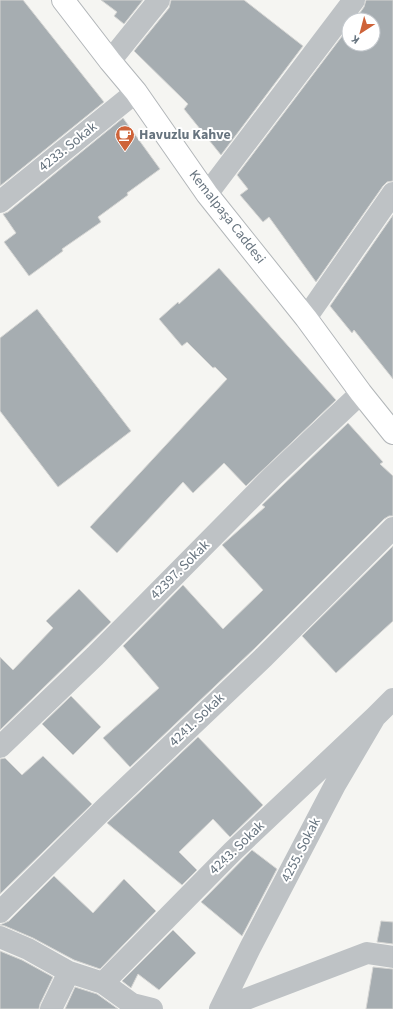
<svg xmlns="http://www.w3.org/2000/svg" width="393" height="1009" font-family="'Source Sans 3',sans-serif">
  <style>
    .building { fill: #a6adb1; stroke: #d6d6d4 }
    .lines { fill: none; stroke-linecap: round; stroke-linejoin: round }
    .major-casing { stroke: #b2b6b9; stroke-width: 24 }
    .minor { stroke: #bec2c5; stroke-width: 22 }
    .major { stroke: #fff; stroke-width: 22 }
    .labels { text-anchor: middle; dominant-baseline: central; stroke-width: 4; stroke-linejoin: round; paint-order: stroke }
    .poi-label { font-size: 14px; font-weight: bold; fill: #67747f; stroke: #fff; text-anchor: start }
    .street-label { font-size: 14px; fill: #67747f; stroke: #fff }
  </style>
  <rect width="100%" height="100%" fill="#f5f5f2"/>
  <path class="building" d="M0 0H23L104 102 0 186Z
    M101 0H143L124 24 114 16 117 12Z
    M171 0H244L303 46 221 155 184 109 188 104 134 51 169 8Z
    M366 0H393V181L387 182 383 186 316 282 269 217 263 222 240 195 248 189 237 175 349 27V44H373V20H355L364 7Z
    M123 118 160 169 127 193 128 195 98 217 101 222 62 249 63 251 29 276 4 242 16 233 3 214 8 212Z
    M393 215V379L354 330 352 333 330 306Z
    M219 268 336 400 246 486 224 463 193 493 183 482 117 553 90 527 227 379 215 367 213 368 187 342 182 346 159 319 178 302 179 304Z
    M37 309 131 431 58 487 0 411V338Z
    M348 423 383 462 380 464 393 476V516H389L384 519 255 648 130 767 103 738 159 688 123 646 183 585 223 629 263 590 222 545 265 507 262 505Z
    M393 546V621L336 673 302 636Z
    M79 589 111 622 0 730V657L13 670 53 628 46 621Z
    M71 696 101 727 73 755 42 724Z
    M198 737 263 805 230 837 213 819 179 852 197 870 182 885 107 823Z
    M43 756 92 804 0 894V759L5 758 22 775Z
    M252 850 277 869 242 936 201 902Z
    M54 876 93 913 124 879 156 911 100 969 74 960 33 938 5 926 0 925 9 921Z
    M381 921 393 922V944L377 942Z
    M173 930 196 953 159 990 138 974 131 988 122 981Z
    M0 951 22 960 53 977 40 1004 39 1009H0Z
    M373 967 393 969V1009H366Z
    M75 987 97 994 118 1009H65Z"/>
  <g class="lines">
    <defs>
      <path id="major" d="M63 0 110 61 136 92 207 194 306 318 361 393 393 433"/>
    </defs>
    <use href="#major" class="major-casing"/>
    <path class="minor" d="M110 61 159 0
      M207 194 354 0
      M0 202 136 92
      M306 318 393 193
      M0 747 95 656 272 477 361 393
      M0 912 105 808 264 657 393 528
      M0 937 28 949 69 972 103 983 132 1004 152 1009
      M103 983 233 851 375 717
      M51 1009 69 972
      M220 1009 250 948 335 785 375 717 393 699
      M220 1009 367 953 393 957"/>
    <use href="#major" class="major"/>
  </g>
  <defs>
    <symbol id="cafe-pin" viewBox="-11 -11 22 30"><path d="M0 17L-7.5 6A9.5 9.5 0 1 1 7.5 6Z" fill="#ce6339" stroke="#fff"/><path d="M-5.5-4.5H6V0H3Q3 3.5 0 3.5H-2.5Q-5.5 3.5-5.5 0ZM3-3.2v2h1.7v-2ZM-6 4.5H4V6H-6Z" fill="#fff"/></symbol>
  </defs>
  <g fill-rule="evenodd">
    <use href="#cafe-pin" x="114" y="124" width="22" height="30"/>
  </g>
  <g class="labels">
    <g class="poi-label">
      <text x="139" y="135">Havuzlu Kahve</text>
    </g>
    <g class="street-label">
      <text transform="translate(68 147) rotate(-39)">4233. Sokak</text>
      <text transform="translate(227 217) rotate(52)">Kemalpaşa Caddesi</text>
      <text transform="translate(180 570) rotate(-45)">42397. Sokak</text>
      <text transform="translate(197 720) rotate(-44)">4241. Sokak</text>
      <text transform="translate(237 848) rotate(-44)">4243. Sokak</text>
      <text transform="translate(301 850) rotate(-63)">4255. Sokak</text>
    </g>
  </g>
  <g transform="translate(361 32) rotate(216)"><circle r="19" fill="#ffffff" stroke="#c2c7cc"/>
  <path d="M0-3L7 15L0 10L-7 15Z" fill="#ce6339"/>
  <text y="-6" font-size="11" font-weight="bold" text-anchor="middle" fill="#67747f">K</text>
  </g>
</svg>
